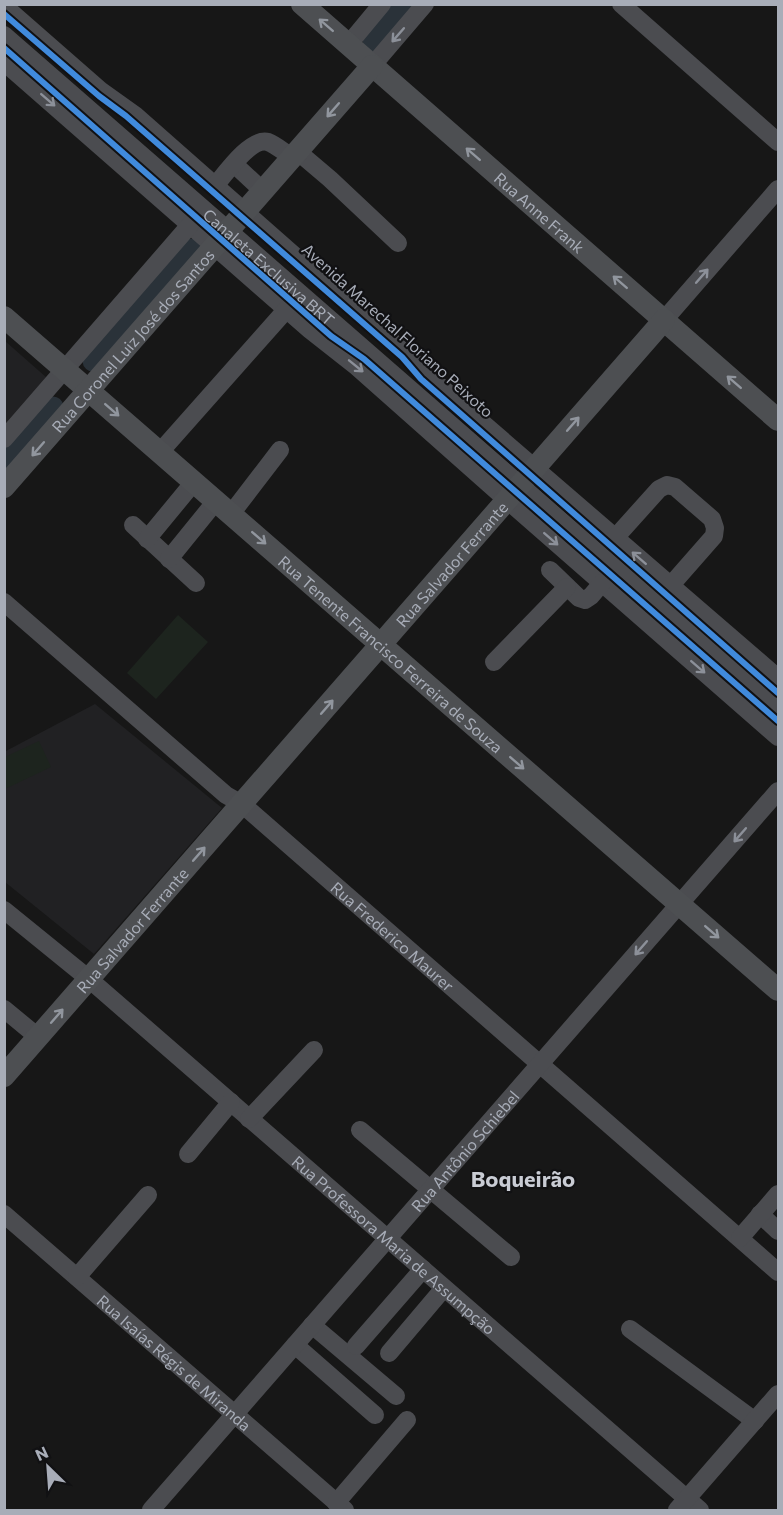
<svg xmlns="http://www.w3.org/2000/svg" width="783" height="1515" font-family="Commissioner,sans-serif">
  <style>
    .built { fill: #212123 }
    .green { fill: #1d241e }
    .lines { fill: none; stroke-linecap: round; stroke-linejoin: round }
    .river { stroke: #2a3239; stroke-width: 21 }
    .minor { stroke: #4b4c50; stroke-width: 18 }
    .major { stroke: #4d4f52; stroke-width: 22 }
    .cycleway-casing { stroke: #111113; stroke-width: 10 }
    .cycleway { stroke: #408adc; stroke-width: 6 }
    .oneway { stroke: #91969e }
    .oneway2 { stroke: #8c9099 }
    .labels { text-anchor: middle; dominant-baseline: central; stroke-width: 4.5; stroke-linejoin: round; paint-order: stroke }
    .street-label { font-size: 16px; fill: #a8adb8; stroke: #111113 }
    .district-label { font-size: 22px; font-weight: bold; fill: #c9ccd4; stroke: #111113 }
  </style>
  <rect width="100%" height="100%" fill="#171717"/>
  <path class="built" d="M5 341 47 378 5 426Z
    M95 704 222 808 94 954 5 882 4 752Z"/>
  <path class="green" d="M178 615 208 642 156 699 127 673Z
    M39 741 51 767 5 789V757Z"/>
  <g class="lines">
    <path class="river" d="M373 41 405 4
      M93 361 191 249
      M4 463 53 407"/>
    <g class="minor">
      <path d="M621 4 778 142"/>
      <path d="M4 6 100 90 135 115 406 354 428 376 778 678"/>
      <path id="s1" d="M4 35 778 710"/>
      <path d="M348 45 382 4"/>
      <path d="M4 62 310 330 357 367 507 500 778 737"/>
      <path d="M372 66 425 4"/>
      <path d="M297 151 330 179 398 243"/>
      <path d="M234 164 263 191"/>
      <path d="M215 186C225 174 251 137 268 142 276 145 285 153 292 157"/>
      <path d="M664 320 778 189"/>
      <path d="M4 439 190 225"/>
      <path d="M160 452 286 310"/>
      <path d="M231 514 280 450"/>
      <path d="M133 525 196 583"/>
      <path d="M615 538 659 489 667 485 675 487 712 519 715 528 714 536 671 585"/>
      <path d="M147 539 194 482"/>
      <path d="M169 559 216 501"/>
      <path d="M550 570 579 598 585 600 591 596 602 583"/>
      <path id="s2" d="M4 602 226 795 242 804 778 1272"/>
      <path d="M494 662 567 587"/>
      <path id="s3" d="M4 910 89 979 700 1510"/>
      <path d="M4 1009 38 1037"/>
      <path d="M249 1119 314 1050"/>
      <path d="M360 1130 511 1257"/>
      <path d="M188 1154 231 1102"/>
      <path id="s4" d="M4 1214 345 1510"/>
      <path d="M760 1214 778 1231"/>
      <path d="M740 1238 778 1194"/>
      <path d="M77 1277 148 1195"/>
      <path d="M312 1325 396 1396"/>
      <path d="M630 1329 755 1421"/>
      <path d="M295 1345 375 1415"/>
      <path d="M356 1346 423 1269"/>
      <path d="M389 1353 444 1288"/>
      <path d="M336 1503 407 1420"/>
      <path id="s5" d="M151 1510 778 791"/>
      <path d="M677 1510 778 1394"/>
    </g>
    <g class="major">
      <path id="s6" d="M302 4 778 420"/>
      <path id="s7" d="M4 317 778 990"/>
      <path id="s8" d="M4 487 372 66"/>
      <path id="s9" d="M4 1076 664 320"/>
    </g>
    <defs>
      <path id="cycleway" d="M4 14 99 96 126 116 402 357 421 379 778 693
        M4 48 331 336 364 359 778 721"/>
    </defs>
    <use href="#cycleway" class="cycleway-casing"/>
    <use href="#cycleway" class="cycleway"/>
  </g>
  <defs><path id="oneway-shaft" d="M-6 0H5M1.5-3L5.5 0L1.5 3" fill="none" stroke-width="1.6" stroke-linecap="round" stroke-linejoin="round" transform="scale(1.5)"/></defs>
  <g class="oneway">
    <use href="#oneway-shaft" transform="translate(326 25) rotate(-139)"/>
    <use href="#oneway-shaft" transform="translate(333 110) rotate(131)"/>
    <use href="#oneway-shaft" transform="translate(473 154) rotate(-139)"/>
    <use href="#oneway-shaft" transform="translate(620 282) rotate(-139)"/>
    <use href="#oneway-shaft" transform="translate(734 382) rotate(-139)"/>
    <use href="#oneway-shaft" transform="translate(112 410) rotate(41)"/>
    <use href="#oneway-shaft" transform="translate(573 424) rotate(-49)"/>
    <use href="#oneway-shaft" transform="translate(38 449) rotate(131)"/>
    <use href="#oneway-shaft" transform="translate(259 538) rotate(41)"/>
    <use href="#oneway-shaft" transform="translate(327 707) rotate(-49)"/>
    <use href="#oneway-shaft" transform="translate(517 763) rotate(41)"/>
    <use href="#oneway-shaft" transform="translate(199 854) rotate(-49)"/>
    <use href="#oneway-shaft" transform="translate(712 932) rotate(41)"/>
    <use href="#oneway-shaft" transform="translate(57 1016) rotate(-49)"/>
  </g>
  <g class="oneway2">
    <use href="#oneway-shaft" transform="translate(398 35) rotate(131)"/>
    <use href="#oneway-shaft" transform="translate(48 100) rotate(41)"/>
    <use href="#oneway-shaft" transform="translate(702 276) rotate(-49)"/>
    <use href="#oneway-shaft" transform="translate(356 366) rotate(39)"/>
    <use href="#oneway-shaft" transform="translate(551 539) rotate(41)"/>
    <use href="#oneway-shaft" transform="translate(639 558) rotate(-139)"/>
    <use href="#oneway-shaft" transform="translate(698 667) rotate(41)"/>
    <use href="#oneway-shaft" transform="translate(740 835) rotate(131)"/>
    <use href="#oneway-shaft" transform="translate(641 948) rotate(131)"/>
  </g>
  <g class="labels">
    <g class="street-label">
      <text stroke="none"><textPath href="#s6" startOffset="316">Rua Anne Frank</textPath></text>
      <text stroke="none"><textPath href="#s1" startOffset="352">Canaleta Exclusiva BRT</textPath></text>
      <text transform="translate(398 330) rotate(42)">Avenida Marechal Floriano Peixoto</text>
      <text stroke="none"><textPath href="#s8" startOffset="195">Rua Coronel Luiz José dos Santos</textPath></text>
      <text stroke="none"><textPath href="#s9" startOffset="680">Rua Salvador Ferrante</textPath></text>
      <text stroke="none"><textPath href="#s7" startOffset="513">Rua Tenente Francisco Ferreira de Souza</textPath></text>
      <text stroke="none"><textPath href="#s9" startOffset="194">Rua Salvador Ferrante</textPath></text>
      <text stroke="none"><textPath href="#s2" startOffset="513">Rua Frederico Maurer</textPath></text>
      <text stroke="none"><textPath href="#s5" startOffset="477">Rua Antônio Schiebel</textPath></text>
      <text stroke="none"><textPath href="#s3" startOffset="514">Rua Professora Maria de Assumpção</textPath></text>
      <text stroke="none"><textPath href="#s4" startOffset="226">Rua Isaías Régis de Miranda</textPath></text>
    </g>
    <g class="district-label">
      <text x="523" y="1178">Boqueirão</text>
    </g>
  </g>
  <rect width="783" height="1515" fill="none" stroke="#a8adb8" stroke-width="12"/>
  <g transform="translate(48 1467) rotate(335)" stroke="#111113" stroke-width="4.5" paint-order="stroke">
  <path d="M0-4.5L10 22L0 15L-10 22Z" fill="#a8adb8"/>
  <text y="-9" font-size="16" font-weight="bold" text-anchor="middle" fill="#a8adb8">N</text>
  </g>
</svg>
